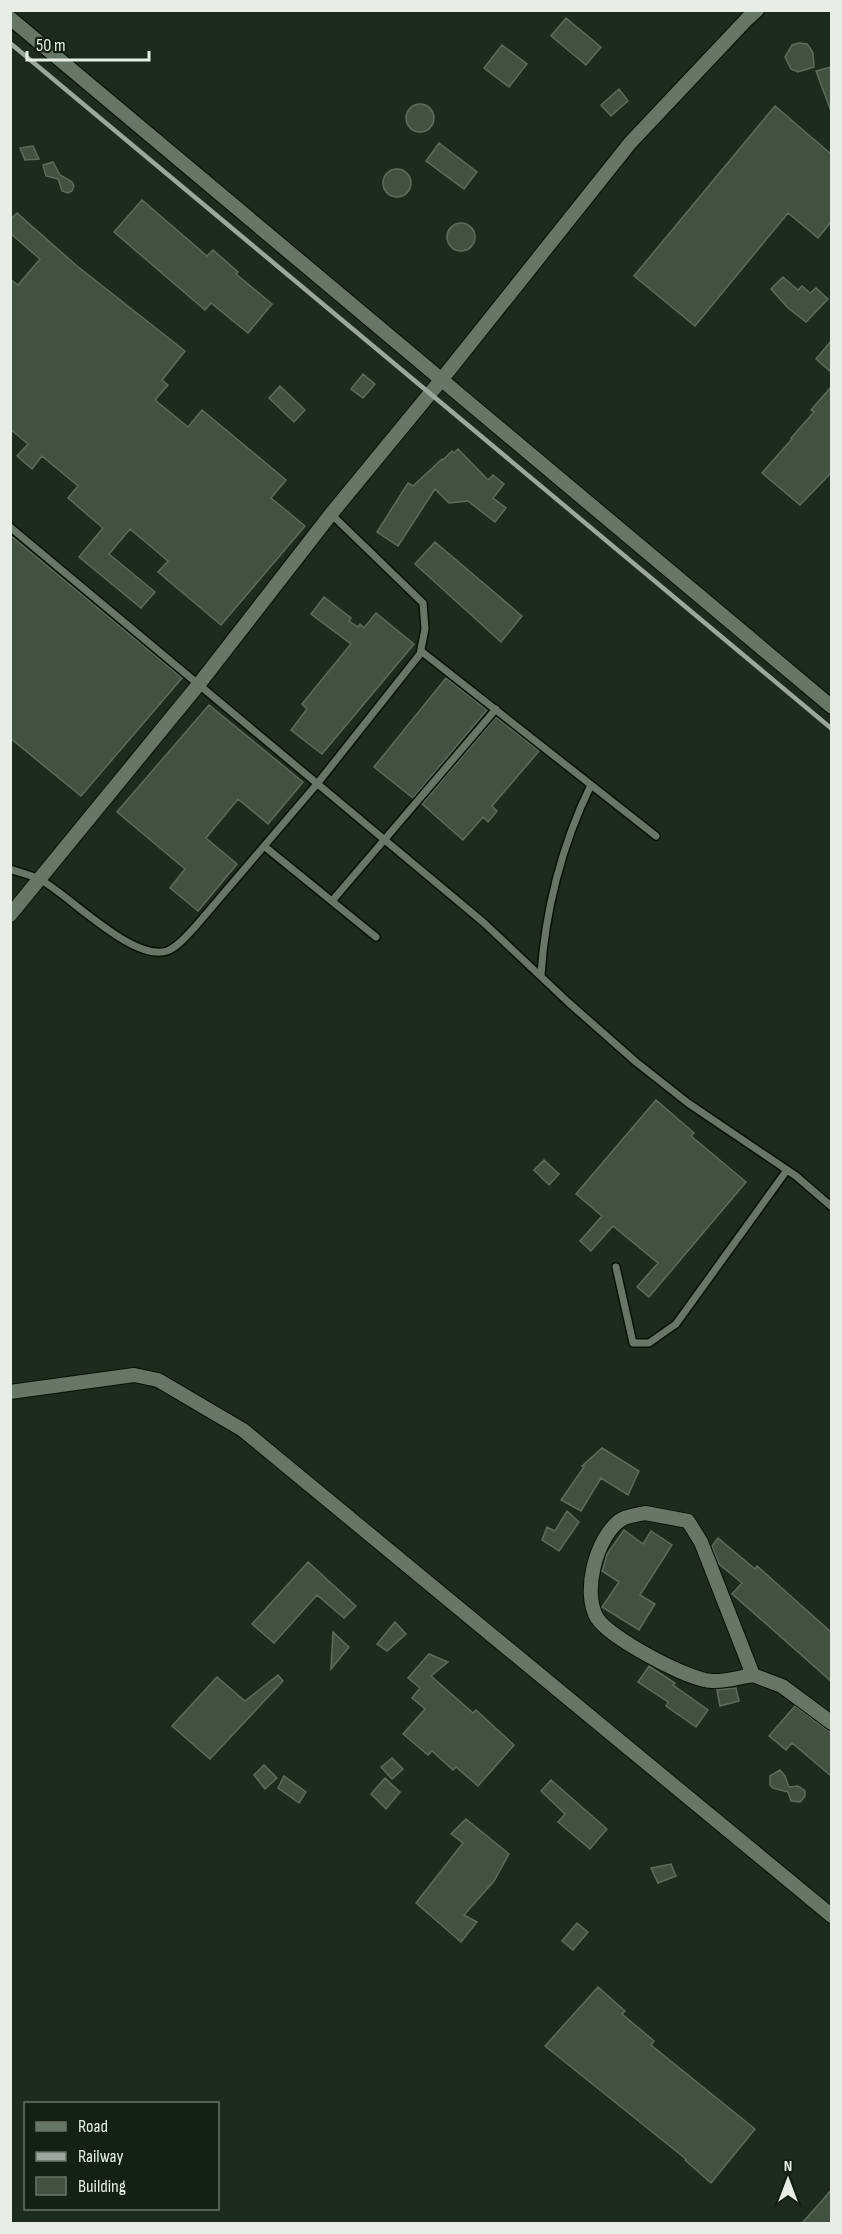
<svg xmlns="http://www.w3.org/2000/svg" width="842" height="2234" font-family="'Sofia Sans Condensed',sans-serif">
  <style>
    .building { fill: #435143; stroke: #5d6c5d; stroke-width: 1.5 }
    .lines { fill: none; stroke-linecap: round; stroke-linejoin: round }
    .service-casing { stroke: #071207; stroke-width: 10 }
    .minor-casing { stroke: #071207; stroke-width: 16 }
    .service { stroke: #687667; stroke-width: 7 }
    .minor { stroke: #687667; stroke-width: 14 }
    .rail { stroke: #9da69d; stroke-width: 4.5 }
  </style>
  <rect width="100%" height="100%" fill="#1d2a1d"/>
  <path class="building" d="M566 18 601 47 586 65 551 36Z
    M799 43 807 44 810 48 813 53 814 67 798 72 791 69 785 57 792 45Z
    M502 45 527 64 509 87 484 68Z
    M831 67V111L816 71Z
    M619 89 628 101 611 116 601 105Z
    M406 118a14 14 0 1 1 28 0a14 14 0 1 1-28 0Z
    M775 106 831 154V222L818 238 788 213 695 326 634 276Z
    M439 143 477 172 464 189 426 161Z
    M33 146 39 159 25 160 20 148Z
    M53 162 60 175 72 182 74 186 72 191 68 193 62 191 58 179 46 176 43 165Z
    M383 183a14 14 0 1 1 28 0a14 14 0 1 1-28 0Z
    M142 200 207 256 213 250 238 272 236 274 272 304 248 333 211 303 205 310 114 232Z
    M17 213 77 266 185 351 162 380 168 385 155 400 188 427 202 410 286 480 271 498 305 526 221 625 158 572 168 561 130 529 109 554 155 592 141 608 79 557 103 528 68 498 78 486 42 456 32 469 17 456 28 444 10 429V279L18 285 40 259 10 233V220Z
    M447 237a14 14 0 1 1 28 0a14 14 0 1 1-28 0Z
    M783 277 798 290 802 286 810 293 816 288 828 299 806 322 787 307 771 289Z
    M831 341V372L816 359Z
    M363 374 375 384 363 398 351 389Z
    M280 386 305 410 294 422 269 398Z
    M831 387V473L800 505 762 473 792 439 791 438 814 412 811 410Z
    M458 449 488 480 493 475 504 484 493 498 506 508 495 522 468 501 449 503 435 489 398 546 377 532 408 483 413 486 442 459 443 460 452 451 454 453Z
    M10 535 182 678 81 796 10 738Z
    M435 542 522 616 501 642 415 564Z
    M324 597 351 618 349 621 358 627 360 624 364 628 376 613 414 644 322 754 291 730 307 709 302 704 351 644 311 614Z
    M446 678 487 710 413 798 374 767Z
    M209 705 303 782 268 824 238 799 206 838 237 864 198 911 170 888 185 869 117 812Z
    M496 717 539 751 492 806 497 811 488 822 483 817 463 840 422 804Z
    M656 1100 694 1133 691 1136 746 1182 649 1297 637 1287 658 1263 613 1226 591 1251 580 1241 602 1216 576 1194Z
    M544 1160 559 1174 549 1185 534 1170Z
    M602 1448 639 1471 628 1495 601 1478 581 1511 561 1500 584 1467 582 1466Z
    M567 1511 579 1522 559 1551 542 1540 547 1527 555 1531Z
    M624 1530 643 1544 651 1531 672 1545 640 1595 655 1604 639 1630 602 1607 619 1582 602 1571 603 1569 607 1554Z
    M718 1538 755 1569 757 1566 831 1632V1681L732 1594 742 1583 719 1564 712 1546Z
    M308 1562 356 1606 344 1618 317 1595 274 1643 252 1624Z
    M395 1622 406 1634 387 1651 377 1644Z
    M333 1632 349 1647 331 1669Z
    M429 1654 448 1662 431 1676 473 1713 476 1710 514 1745 478 1786 456 1767 453 1770 432 1751 428 1755 403 1734 425 1709 412 1698 420 1688 408 1678Z
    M649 1666 675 1683 673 1685 708 1710 696 1727 666 1706 668 1702 638 1682Z
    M278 1675 283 1681 210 1759 172 1726 217 1677 245 1701Z
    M736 1688 739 1701 720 1706 717 1690Z
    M795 1706 831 1733V1776L792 1743 786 1750 769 1736Z
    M392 1758 403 1769 392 1779 381 1767Z
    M264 1765 277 1778 265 1789 254 1775Z
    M780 1770 785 1776 789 1787 798 1786 805 1791V1796L800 1802 791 1801 788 1792 773 1788 770 1785V1776Z
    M284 1776 306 1792 299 1803 278 1788Z
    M385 1778 400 1792 386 1809 371 1794Z
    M551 1780 607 1829 590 1849 558 1822 565 1814 541 1791Z
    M466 1819 509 1854 494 1881 464 1915 477 1922 461 1942 416 1903 463 1843 451 1834Z
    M671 1864 676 1876 658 1883 651 1868Z
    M577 1923 588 1932 573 1950 562 1941Z
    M598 1987 625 2011 622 2014 654 2041 651 2045 755 2129 711 2183 685 2160 686 2159 545 2046Z
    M831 2190V2223H802L820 2203Z"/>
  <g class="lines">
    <defs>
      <path id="service" d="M10 527 483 922 569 1003 636 1062 688 1103 796 1176 832 1207
        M421 651 656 836
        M264 846 376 937
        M10 869C20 873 32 875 41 880 70 896 133 962 167 951 178 947 187 935 195 927L317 784 420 654 425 629 423 603 331 514
        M332 901 496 709
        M541 975C545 911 562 844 591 785
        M616 1267 633 1343H649L676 1324 787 1170"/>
      <path id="minor" d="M10 18 832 707
        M10 915 199 684 331 514 442 379 630 143 747 19 757 10
        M10 1392 134 1375 158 1380 243 1430 832 1916
        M645 1513 688 1521 701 1542 753 1675C740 1677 725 1682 712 1681 688 1680 610 1638 597 1618 582 1592 596 1539 619 1521 625 1516 637 1515 645 1513Z
        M753 1675 782 1686 832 1723"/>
    </defs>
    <use href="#service" class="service-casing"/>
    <use href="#minor" class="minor-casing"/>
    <use href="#service" class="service"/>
    <use href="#minor" class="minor"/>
    <path class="rail" d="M10 43 832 729"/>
  </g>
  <rect width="842" height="2234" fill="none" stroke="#e6eee6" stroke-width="24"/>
  <rect x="24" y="2102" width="195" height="108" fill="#142014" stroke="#687268" stroke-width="1.5"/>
  <rect x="36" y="2122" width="30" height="9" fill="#687667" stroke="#687268" stroke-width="1.5"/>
  <text x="78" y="2132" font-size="18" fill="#e6eee6">Road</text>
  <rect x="36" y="2152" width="30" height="9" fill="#9da69d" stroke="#687268" stroke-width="1.5"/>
  <text x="78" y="2162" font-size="18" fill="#e6eee6">Railway</text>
  <rect x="36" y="2177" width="30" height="18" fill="#435143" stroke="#687268" stroke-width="1.5"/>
  <text x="78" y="2192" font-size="18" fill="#e6eee6">Building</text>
  <g transform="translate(788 2180)" stroke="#142014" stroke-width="4.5" paint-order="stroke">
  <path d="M0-4.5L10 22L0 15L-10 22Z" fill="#e6eee6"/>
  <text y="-9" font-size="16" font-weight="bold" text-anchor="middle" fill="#e6eee6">N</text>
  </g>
  <path d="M27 51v9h122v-9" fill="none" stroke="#e6eee6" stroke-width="3"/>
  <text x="36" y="51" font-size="18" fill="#e6eee6" stroke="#142014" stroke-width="4.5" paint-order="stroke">50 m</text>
</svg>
